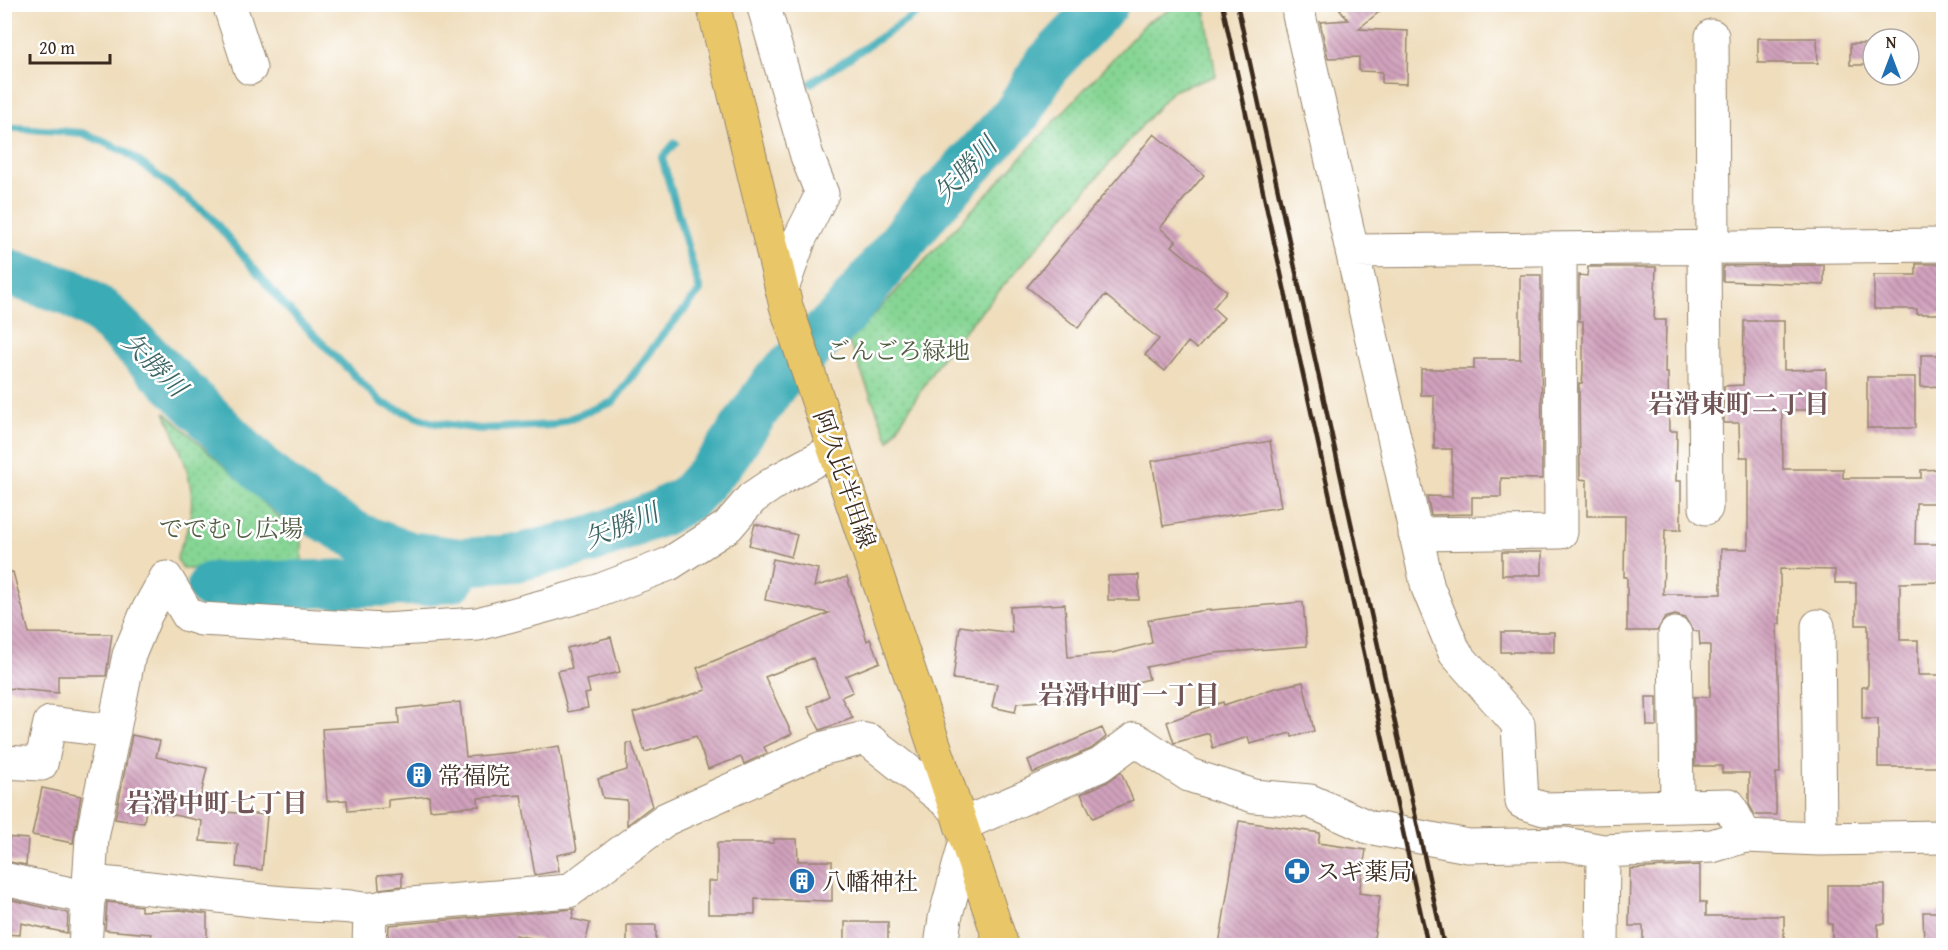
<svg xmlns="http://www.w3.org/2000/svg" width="1948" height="950" font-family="'Gentium Book Plus','Noto Serif JP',serif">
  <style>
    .grass { fill: url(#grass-dots); stroke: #608059; stroke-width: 1.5 }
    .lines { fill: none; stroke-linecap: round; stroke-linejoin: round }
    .stream { stroke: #3aabb6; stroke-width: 8 }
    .river { stroke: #3aabb6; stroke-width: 48 }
    .building { fill: url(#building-back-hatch) }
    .minor-casing { stroke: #95846d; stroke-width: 35 }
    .major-casing { stroke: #95846d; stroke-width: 35 }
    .minor { stroke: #fff; stroke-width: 33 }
    .major { stroke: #e9c769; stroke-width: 33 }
    .rail { stroke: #3b2a1e; stroke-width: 4.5 }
    .labels { text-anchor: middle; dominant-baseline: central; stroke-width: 5; stroke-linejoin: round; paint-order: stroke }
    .park-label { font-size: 24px; fill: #525d41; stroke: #fff }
    .street-label { font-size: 24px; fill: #3b2a1e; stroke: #fff }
    .poi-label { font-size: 24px; fill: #3b2a1e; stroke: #fff; text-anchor: start }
    .water-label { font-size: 26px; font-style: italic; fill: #3b6462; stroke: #fff }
    .neighbourhood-label { font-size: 26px; font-weight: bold; fill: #705456; stroke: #fff }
  </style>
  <defs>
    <pattern id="grass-dots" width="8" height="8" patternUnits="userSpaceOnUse" patternTransform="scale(1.5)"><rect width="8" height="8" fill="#86d594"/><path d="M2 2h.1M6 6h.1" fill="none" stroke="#75b77f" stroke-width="1.8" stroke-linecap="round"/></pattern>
    <pattern id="building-back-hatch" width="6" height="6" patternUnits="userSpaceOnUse" patternTransform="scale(1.5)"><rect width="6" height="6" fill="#d1a2bd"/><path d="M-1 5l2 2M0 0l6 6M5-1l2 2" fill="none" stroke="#ab8499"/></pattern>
  </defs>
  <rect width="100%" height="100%" fill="#fff"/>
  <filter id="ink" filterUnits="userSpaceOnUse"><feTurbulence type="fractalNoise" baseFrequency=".0167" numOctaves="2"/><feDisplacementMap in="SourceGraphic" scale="12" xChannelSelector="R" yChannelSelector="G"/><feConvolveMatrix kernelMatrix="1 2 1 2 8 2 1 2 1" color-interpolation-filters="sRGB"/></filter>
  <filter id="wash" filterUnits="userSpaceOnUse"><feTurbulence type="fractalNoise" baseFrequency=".008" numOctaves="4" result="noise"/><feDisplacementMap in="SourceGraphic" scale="24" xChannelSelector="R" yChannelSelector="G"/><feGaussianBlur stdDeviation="1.35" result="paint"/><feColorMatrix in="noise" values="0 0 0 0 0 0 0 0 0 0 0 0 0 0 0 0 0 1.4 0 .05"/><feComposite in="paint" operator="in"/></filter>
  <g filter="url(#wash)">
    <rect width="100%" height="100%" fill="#efddbc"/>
    <path class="grass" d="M1179 5H1204L1216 76 1172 91 942 357 889 441 849 342 1147 22Z
      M165 412 302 538V569H183L177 559C179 546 186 537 189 524 199 485 179 447 165 412Z"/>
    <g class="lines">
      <path class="stream" d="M811 83 931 4
        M4 127 83 133 126 152 209 215 285 306 382 403 430 422 479 429 553 425 613 402 662 336 700 291 662 158 675 143"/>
      <path class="river" d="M4 271 70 292 102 312 267 475 311 510 359 537 409 555 461 562 516 558 591 540 660 513 688 498 722 460 775 382 845 313 925 213 1017 114 1045 67 1105 4
        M211 586 421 582 452 578"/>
    </g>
    <g id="blocks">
      <path class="building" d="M1336 4H1389L1358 29 1408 31 1407 84 1382 83V72L1359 71V57L1328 58 1320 22 1348 20Z
        M1758 38H1817L1818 63H1758Z
        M1850 44H1873V65H1850Z
        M1154 134 1204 175 1160 228 1176 241 1172 246 1227 291 1213 308 1224 318 1197 349 1188 342 1165 371 1145 355 1159 339 1105 295 1078 328 1027 287Z
        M1916 264H1944V314H1917V309H1874V275H1916Z
        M1824 265V285L1723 281V266Z
        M1588 267H1656L1654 320H1666L1665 373H1668L1669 431H1677L1676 481H1681V530H1665L1663 594H1721V549H1748V457H1740L1739 423H1724V386L1743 385 1744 321H1784V370L1826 369V410H1782L1783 469H1843V478H1921V470L1944 469V503H1916L1915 544H1944V582L1900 583V640H1918V675H1944V767H1878V719H1862V687H1868V625H1856V583H1835V570L1780 569V624H1777L1780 773H1776V815H1755L1749 804V773H1722V766H1695L1694 697H1710V645H1700L1699 631H1693L1685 618 1675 615 1665 618 1657 631H1627V577H1624L1625 516H1587V480L1580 479 1579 383H1582L1583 373V321H1579V275L1587 276Z
        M1520 275H1541L1542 479 1501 478V497H1472V514L1431 515 1427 496 1452 497V449H1434V395H1421V369H1474V359H1520Z
        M1921 355H1944V386L1921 387Z
        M1867 377H1915V428H1867Z
        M1270 441 1281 507 1163 526 1152 461Z
        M755 524 797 535 791 557 749 545Z
        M1502 552H1542V575H1502Z
        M773 559 818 569 814 587 847 577 867 641 870 639 880 662 846 676 853 692 841 697 853 718 820 730 808 707 829 696 813 658 765 677 792 734 764 747 767 753 744 764 741 757 708 769 696 736 645 752 633 713 706 690 697 668 829 613 765 600Z
        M13 572 29 633 112 634 106 676H58V693L6 688V573Z
        M1139 575V600H1108V576Z
        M1303 602 1307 646 1216 653 1146 667 1149 679 1100 692 1102 696 1017 703 1015 712 992 707 997 684 953 679 960 626 1012 633 1010 607 1065 604 1068 657 1112 653 1152 643 1148 620 1200 611Z
        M1501 632H1554V652H1501Z
        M611 637 620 672 587 680 590 693 585 694 588 708 568 712 557 671 572 668 567 648Z
        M1303 682 1314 731 1292 737 1291 733 1250 744 1248 737 1213 748 1209 733 1174 743 1167 722 1223 702 1224 705 1275 688Z
        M1646 697H1657V726H1647Z
        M460 702 466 757 521 752 559 746 577 851 557 855 559 871 535 875 521 795 478 798 479 806 430 810 429 796 388 800V808L348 811 347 800 327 801 322 729 399 724 398 709Z
        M1102 728 1106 737 1091 749 1033 773 1028 760Z
        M132 735 160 741 156 757 207 768 200 800 225 802 224 812 267 815 262 870 236 867 238 844 200 841 202 821 146 809 144 823 115 819Z
        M627 743H632L652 806 627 825V800L603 798 598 779 627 770Z
        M1121 772 1133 800 1093 818 1081 794 1107 782Z
        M42 788 81 796 73 843 32 835Z
        M1239 821 1320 833 1318 843 1366 850 1359 893 1380 896 1373 945H1219Z
        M4 837 28 839 26 865 4 861Z
        M774 839H797L798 861H832V901L755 899V914H708V881H717V843H774Z
        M1700 865V902H1706V916H1784V945H1643V926H1629L1630 869Z
        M402 873V886L379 889 378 875Z
        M1828 885H1885V924H1878V945H1832V924H1828Z
        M4 898 68 913 67 933 21 923 20 935 4 934Z
        M107 902 141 906V911L180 910 207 914V945H152L151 934 105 930Z
        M574 909 572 919 590 923 585 945H565L516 935V945H388L389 925Z
        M1923 912H1944V945H1924Z
        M845 922H888V945H845Z
        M627 925H656V945H627Z"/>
    </g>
  </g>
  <g filter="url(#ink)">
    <use href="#blocks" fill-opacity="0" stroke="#95846d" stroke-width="1.5"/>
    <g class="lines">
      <defs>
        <path id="minor" d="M229 4 250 68
          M763 4 807 156 822 194 800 238 782 289
          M1299 15 1428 588 1455 653 1518 724 1522 802 1544 809 1729 805 1745 836
          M1712 36 1713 248
          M1704 248 1706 508
          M1352 251 1944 245
          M1415 534 1561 532 1560 250
          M166 578 188 615 201 619 384 630 478 624 552 604 598 591 669 564 728 526 752 498 780 479 834 450
          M1818 626 1820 839
          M1675 634 1677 806
          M4 762 41 764 50 723 114 731
          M961 825 1100 765 1135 739 1189 775 1254 796 1310 801 1368 827 1468 846 1565 844 1603 851 1712 846 1745 836 1820 839 1944 837
          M4 879 89 898
          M89 882C172 888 253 904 337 906 357 906 366 913 386 906L569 891 666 819 824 748 861 739 870 741 955 808
          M85 946 92 838 129 655 146 614 166 578
          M369 946 370 912
          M941 946 945 918 966 840
          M1602 946 1603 851"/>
        <path id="major" d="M713 4 786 306 1002 946"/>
      </defs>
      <use href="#minor" class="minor-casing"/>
      <use href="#major" class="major-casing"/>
      <use href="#minor" class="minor"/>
      <use href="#major" class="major"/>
      <path class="rail" d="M1222 4 1428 946
        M1237 4 1444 946"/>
    </g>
  </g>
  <defs>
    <symbol id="building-disc" viewBox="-11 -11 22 22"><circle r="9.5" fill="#1f6fb2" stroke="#fff"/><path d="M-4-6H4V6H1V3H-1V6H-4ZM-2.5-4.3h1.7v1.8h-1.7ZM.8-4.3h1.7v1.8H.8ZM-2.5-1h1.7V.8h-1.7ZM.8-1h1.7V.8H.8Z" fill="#fff"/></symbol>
    <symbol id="pharmacy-disc" viewBox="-11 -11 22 22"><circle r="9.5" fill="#1f6fb2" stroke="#fff"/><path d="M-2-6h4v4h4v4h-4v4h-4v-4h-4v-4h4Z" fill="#fff"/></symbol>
  </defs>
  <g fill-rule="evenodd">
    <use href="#building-disc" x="404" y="760" width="30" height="30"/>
    <use href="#pharmacy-disc" x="1282" y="856" width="30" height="30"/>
    <use href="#building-disc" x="787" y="866" width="30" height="30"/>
  </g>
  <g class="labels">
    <g class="park-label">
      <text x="898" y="350">ごんごろ緑地</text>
      <text x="231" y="528">ででむし広場</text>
    </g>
    <g class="street-label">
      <text transform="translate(845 479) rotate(71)">阿久比半田線</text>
    </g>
    <g class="poi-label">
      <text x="438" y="775">常福院</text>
      <text x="1316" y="871">スギ薬局</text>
      <text x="822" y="881">八幡神社</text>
    </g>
    <g class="water-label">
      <text transform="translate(965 169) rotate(-47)">矢勝川</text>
      <text transform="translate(155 364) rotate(45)">矢勝川</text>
      <text transform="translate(621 525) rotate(-22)">矢勝川</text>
    </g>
    <g class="neighbourhood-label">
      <text x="1739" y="403">岩滑東町二丁目</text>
      <text x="1129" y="694">岩滑中町一丁目</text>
      <text x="217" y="802">岩滑中町七丁目</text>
    </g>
  </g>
  <rect width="1948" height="950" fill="none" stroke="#fff" stroke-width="24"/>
  <g transform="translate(1891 57)"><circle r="28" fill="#ffffff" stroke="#b1aaa5" stroke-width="1.5"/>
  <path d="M0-4.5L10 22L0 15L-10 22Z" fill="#1f6fb2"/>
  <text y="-9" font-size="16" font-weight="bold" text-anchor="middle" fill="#3b2a1e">N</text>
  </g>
  <path d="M30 54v9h80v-9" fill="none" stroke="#3b2a1e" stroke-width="3"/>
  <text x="39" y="54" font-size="18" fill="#3b2a1e" stroke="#ffffff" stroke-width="4.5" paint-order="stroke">20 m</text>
</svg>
